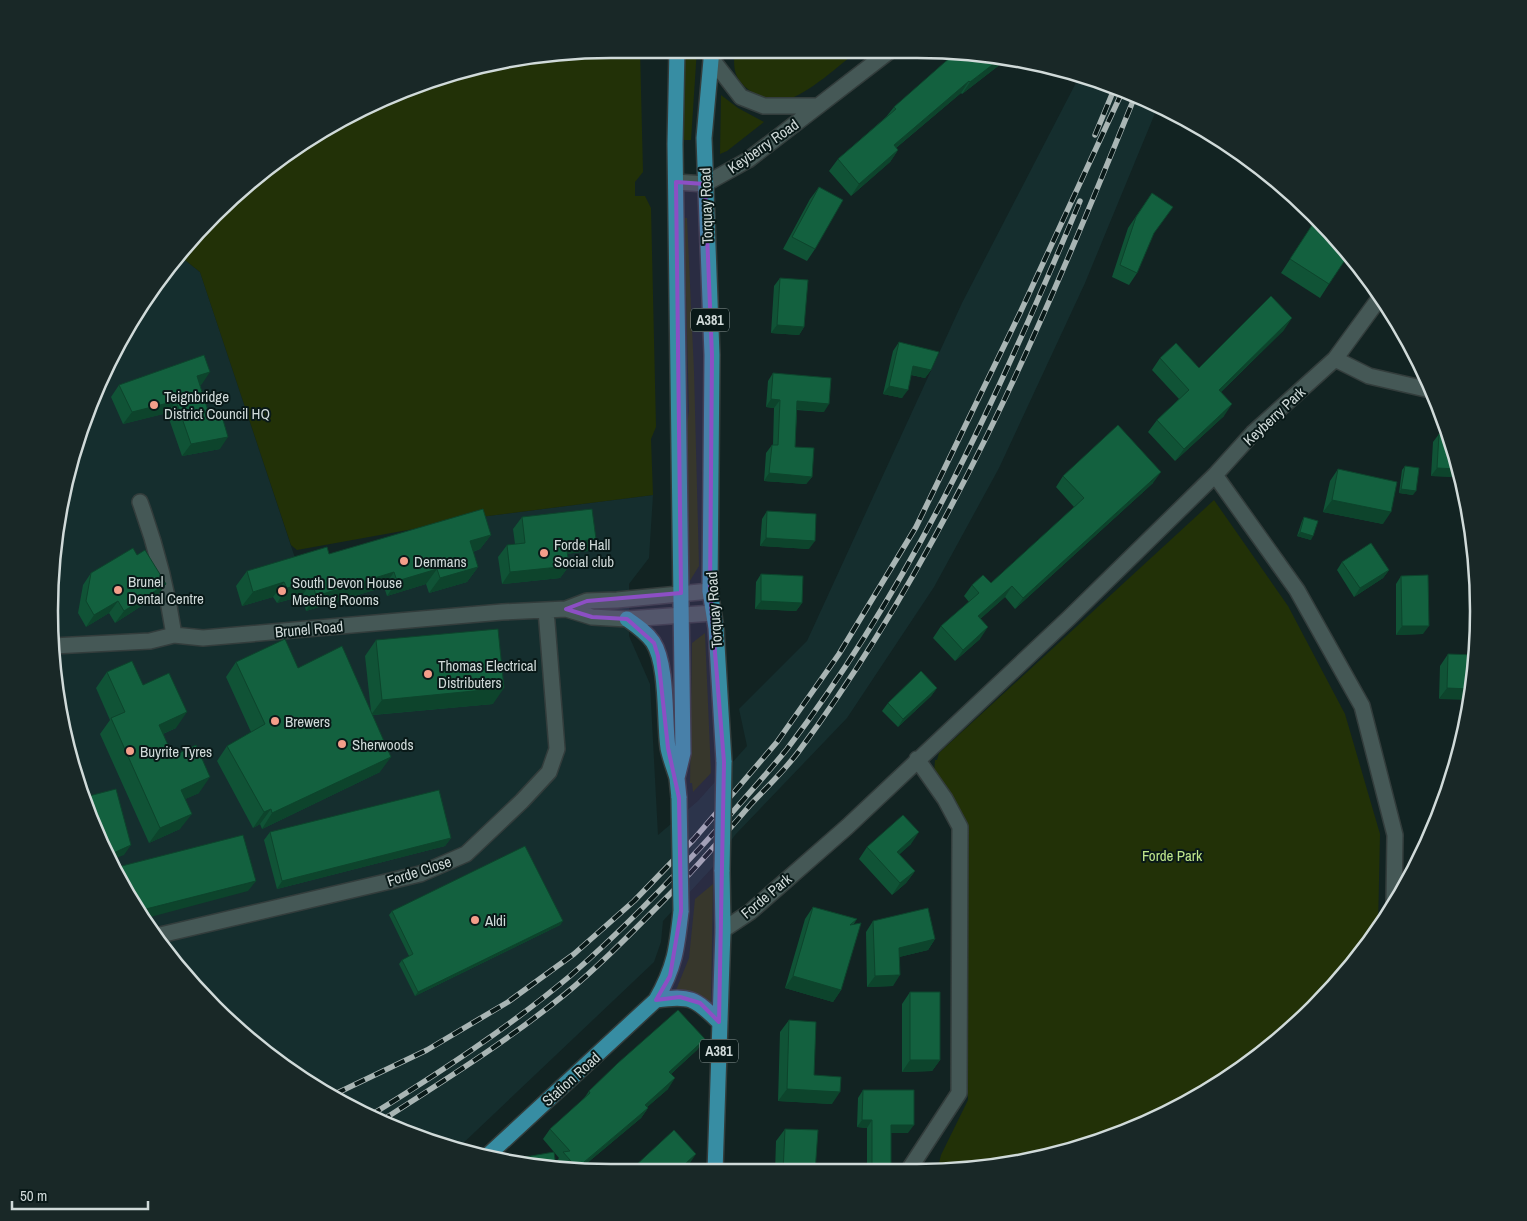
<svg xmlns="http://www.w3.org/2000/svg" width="1527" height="1221" font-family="'Archivo Narrow',sans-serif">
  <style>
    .built { fill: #152e2e }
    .green { fill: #223107 }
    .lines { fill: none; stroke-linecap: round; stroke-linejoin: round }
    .street-casing { stroke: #333d3c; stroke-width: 18 }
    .primary-casing { stroke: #333d3c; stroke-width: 18 }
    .street { stroke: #455856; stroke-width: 15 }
    .primary { stroke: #378da3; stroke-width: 15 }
    .rail-casing { stroke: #a9b5b4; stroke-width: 5.5 }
    .rail { stroke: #091918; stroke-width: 4; stroke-dasharray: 11; stroke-linecap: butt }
    .primary-bridge-casing { stroke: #333d3c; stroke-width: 18; stroke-linecap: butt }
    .primary-bridge { stroke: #378da3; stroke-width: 15 }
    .wall { fill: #105336 }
    .shaded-wall { fill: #0d442c }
    .building { fill: #13613f; stroke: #0d442c }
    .marked { fill: #8c4fc4; fill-opacity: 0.2; stroke: #8c4fc4; stroke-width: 4; stroke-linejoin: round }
    .poi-dot { fill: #f49e8a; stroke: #091918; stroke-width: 2 }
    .labels { text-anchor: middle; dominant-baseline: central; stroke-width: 4; stroke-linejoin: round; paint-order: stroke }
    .shield { fill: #091918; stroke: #94a09f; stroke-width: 1 }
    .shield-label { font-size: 14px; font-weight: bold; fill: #d0dad9 }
    .street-label { font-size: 15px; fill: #d0dad9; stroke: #091918 }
    .poi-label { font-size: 15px; fill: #d0dad9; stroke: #091918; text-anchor: start }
    .park-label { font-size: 15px; fill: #bee58b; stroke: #091918 }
    .rim { fill: none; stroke: #d0dad9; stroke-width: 2.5 }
  </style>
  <rect width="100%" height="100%" fill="#122322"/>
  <path class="built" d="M1080 75 1097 79 1158 106 1085 283 999 468 934 587 847 718 735 835 712 868 663 921 661 942 654 962 458 1148 395 1129 269 1056 188 981 124 891 68 756 49 610 68 465 124 329 180 256 200 272 296 561 382 544 480 517 653 495 649 558 629 584V636L650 684 658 835 698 801 747 746 739 709 807 641 962 303Z"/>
  <path class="green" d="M610 49H640L643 172 635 182V196H645L651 208 656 427 651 439 653 495 480 517 297 550 291 545 200 272 180 256 213 213 330 124 465 68Z
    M685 49H697L691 140H681Z
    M735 49 859 50C840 64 808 95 785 100 772 102 758 97 749 90 733 78 733 67 735 49Z
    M721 95 738 108 764 122 727 151 720 154Z
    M684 218H687L694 371 699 566 688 584 685 437 689 411Z
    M1214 500 1288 606 1345 714 1380 834 1378 927 1362 953 1287 1033 1197 1097 1062 1153 954 1171H937L941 1155 968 1100 966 845 934 773 935 760H937L939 753Z
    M705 633 711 773 693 792 692 783H690L692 643Z
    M713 884 711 1003 700 997 676 990 689 958 695 899Z"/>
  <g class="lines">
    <defs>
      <path id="street" d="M711 58 741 97 764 106H818
        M676 182 705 184 748 160 891 50
        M1335 359 1369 376 1430 390
        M1215 475 1253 433 1335 359 1381 296
        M140 502C156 546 167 588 174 635
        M566 609 592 617 627 619 713 613
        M53 646 150 641 174 635 203 638 502 612 566 609 587 601 617 600 710 591
        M723 930 750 912 847 827 1069 618 1215 475 1297 590 1362 706 1395 835 1394 902
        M156 936 420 874 466 854 522 801 549 772 557 749 546 610
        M908 1171 959 1093 960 827 945 799 917 759"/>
      <path id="primary" d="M677 49 675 144 683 753 677 778 679 798
        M712 49 704 138 712 355 710 591 716 628 724 762
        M627 619C637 626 646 632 653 642 668 665 664 721 668 748 670 758 674 768 677 778
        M656 1000C690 995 695 998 719 1022
        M486 1157 656 1000C675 967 677 948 681 911
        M715 1172 723 930 722 870"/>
    </defs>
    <use href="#street" class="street-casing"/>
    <use href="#primary" class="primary-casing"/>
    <use href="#street" class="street"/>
    <use href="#primary" class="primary"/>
    <defs>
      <path id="rail" d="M1095 135 1115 87
        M335 1094 427 1050 508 1002 574 954 634 901 694 839 777 742 839 654 916 527 1020 313 1123 90
        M371 1115C439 1073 508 1028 570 976 624 929 673 878 721 825 743 800 766 775 787 749 913 584 1000 392 1080 201
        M381 1121C443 1081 506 1042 564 995 604 962 640 924 677 887 703 860 727 832 751 804 767 787 785 770 799 751 945 555 1044 321 1135 96"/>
    </defs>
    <use href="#rail" class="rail-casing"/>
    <use href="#rail" class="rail"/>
    <defs>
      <path id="primary-bridge" d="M679 798 681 911
        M722 870 724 762"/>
    </defs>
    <use href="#primary-bridge" class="primary-bridge-casing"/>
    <use href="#primary-bridge" class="primary-bridge"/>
  </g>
  <path class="wall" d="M959 51 1004 60 1002 63 962 94 961 93 896 148 898 150 890 162 851 196 829 171 838 159 886 117 894 107Z
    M819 187 815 249 807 261 783 249 810 199Z
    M1152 193 1137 273 1129 285 1112 277 1128 228Z
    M1316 219 1333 238 1332 241 1329 284 1320 298 1281 273Z
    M780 278 804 327 799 335 771 333 774 286Z
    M1284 330 1221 392 1224 416 1175 461 1148 432 1157 420 1179 399 1152 370 1160 358 1199 368Z
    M899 342 931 370 925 378 911 375 902 398 883 394 893 351Z
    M773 373 824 412 797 410 795 447 812 477 806 484 764 481 766 453 772 445H773L774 408 766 407 768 381Z
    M202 384 200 385 220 449 182 456 167 413 123 424 111 397 119 385Z
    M1439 434H1449L1459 477 1431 476 1433 442Z
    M1405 466 1413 495 1399 493 1402 470Z
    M1338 469 1383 524 1323 512 1330 481Z
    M1063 476 1153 483 1015 609 1005 597 980 619V639L955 661 933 638 941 626 969 602 964 596 972 585 991 583 1074 507 1056 487Z
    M767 511 809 549 760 546 762 519Z
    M522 517 588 551 567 554 569 566 560 578 502 584 498 557 507 545 515 544 513 529Z
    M1304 517 1311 540 1297 536 1302 521Z
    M491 535 480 549 473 552 478 567 467 582 429 593 426 584 387 596 384 587 306 611 302 596 277 603 273 597 242 606 236 586 247 571 329 554Z
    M137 555 166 584 157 596 115 623 109 613 86 627 78 613 83 585 91 573Z
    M1342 562 1389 570 1383 578 1354 597 1337 570Z
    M761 574 802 603 796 611 755 609 756 582Z
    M1401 576 1423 634 1396 635V584Z
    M376 640 493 704 373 715 380 772 262 829 260 824 253 828 217 761 227 746 251 732 226 677 236 662 298 668 371 711 365 656Z
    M1448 654 1476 655 1439 699 1440 666Z
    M107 672 143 685 176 728 163 734 173 756 199 793 185 799 180 829 149 843 100 734 110 720 96 688Z
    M937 688 931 696 898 727 882 711 888 703Z
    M270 832 451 838 445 846 277 889 264 840Z
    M911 844 899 854 915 871 906 883 892 895 859 859 867 847Z
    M813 907 857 919 853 925 841 990 833 1002 785 988 805 919Z
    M392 911 563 921 560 925 415 996 399 964 402 960 409 956 389 915Z
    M873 921 935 939 928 950 899 957 893 986 867 987 866 932Z
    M910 992 940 1060 932 1071 902 1072V1004Z
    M789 1020 814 1075 832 1104 778 1101 780 1032Z
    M698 1049 671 1074 668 1089 647 1107 648 1108 641 1118 580 1169 561 1167 556 1162 559 1158 543 1139 550 1129 583 1100 589 1091Z
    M863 1090 908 1133H891V1171H867V1128L857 1127 858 1098Z
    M785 1129 815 1172H775L776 1141Z
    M688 1166 681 1172H630L633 1168Z"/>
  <path class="shaded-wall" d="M1000 59 1004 60 1002 63 962 94 970 82Z
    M969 81 961 93 885 157 894 145Z
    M898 150 890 162 851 196 859 184Z
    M1292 318 1284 330 1210 402 1219 390Z
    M777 325 804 327 799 335 771 333Z
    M913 366 931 370 925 378 908 374Z
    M210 372 202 384 189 388 197 376Z
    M889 386 908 390 902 398 883 394Z
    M771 399 780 400 774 408 766 407Z
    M176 401 167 413 123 424 132 412Z
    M797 401 829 404 824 412 792 409Z
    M1232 404 1224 416 1175 461 1184 449Z
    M228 437 220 449 182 456 191 444Z
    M1437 468 1458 469 1459 477 1431 476Z
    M1161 472 1153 483 1015 609 1023 598Z
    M769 473 812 477 806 484 764 481Z
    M1401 489 1416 491 1413 495 1399 493Z
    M1332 500 1391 512 1383 524 1323 512Z
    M1300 532 1313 536 1311 540 1297 536Z
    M491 535 480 549 460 556 470 541Z
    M766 538 815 541 809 549 760 546Z
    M596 539 588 551 558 555 566 543Z
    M569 566 560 578 502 584 510 572Z
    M478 567 467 582 429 593 440 578Z
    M437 569 426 584 387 596 397 581Z
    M1389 570 1383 578 1354 597 1360 588Z
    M394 572 384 587 306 611 316 596Z
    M312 581 302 596 277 603 287 588Z
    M284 582 273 597 242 606 253 592Z
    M166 584 157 596 115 623 124 611Z
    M1012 586 1005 597 970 628 978 616Z
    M118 601 109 613 86 627 94 615Z
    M761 601 802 603 796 611 755 609Z
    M1402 626H1429L1423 634 1396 635Z
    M988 627 980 639 955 661 963 650Z
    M504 688 493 704 371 715 382 700Z
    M937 688 931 696 898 727 903 719Z
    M1447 688 1470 689 1468 700 1439 699Z
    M187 712 176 728 148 740 159 725Z
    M391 757 380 772 262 829 272 813Z
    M210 777 199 793 170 806 181 790Z
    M271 809 260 824 253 828 264 812Z
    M192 814 180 829 149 843 160 828Z
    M919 832 911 844 889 864 897 852Z
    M451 838 445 846 277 889 282 881Z
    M131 845 124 855 111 860 109 855Z
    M915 871 906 883 892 895 900 883Z
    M256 881 248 891 143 919 138 911Z
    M563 921 560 925 415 996 418 992Z
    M935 939 928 950 891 959 899 948Z
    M900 975 893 986 867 987 875 976Z
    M793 976 841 990 833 1002 785 988Z
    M705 1039 698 1049 662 1082 669 1072Z
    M910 1060H940L932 1071 902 1072Z
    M675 1078 668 1089 638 1115 645 1105Z
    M787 1089 840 1092 832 1104 778 1101Z
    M648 1108 641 1118 580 1169H577Z
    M862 1120H872L867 1128 857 1127Z
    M891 1125H914L908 1133H886Z
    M696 1154 688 1166 681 1172H676Z"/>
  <path class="building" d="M959 51 1000 59 970 82 969 81 894 145 898 150 859 184 838 159 896 109 894 107 945 62Z
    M819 187 843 200 815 249 792 237Z
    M1152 193 1173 207 1154 233 1137 273 1120 265 1136 217Z
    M1316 219 1333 238 1332 241 1342 247 1349 254 1329 284 1290 259Z
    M780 278 808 280 804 327 777 325Z
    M1271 296 1292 318 1219 390 1232 404 1184 449 1157 420 1189 390 1160 358 1176 343 1199 368Z
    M899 342 939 352 931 370 913 366 908 390 889 386Z
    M204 355 210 372 197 376 210 417 221 413 228 437 191 444 176 401 132 412 119 385Z
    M773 373 831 378 829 404 797 401 795 447 814 448 812 477 769 473 772 445H778L780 400 771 399Z
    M1118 425 1161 472 1023 598 1012 586 978 616 988 627 963 650 941 626 979 593 972 585 983 575 991 583 1084 498 1063 476Z
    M1439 434H1449L1458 469 1437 468Z
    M1405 466 1419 468 1416 491 1401 489Z
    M1338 469 1397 482 1391 512 1332 500Z
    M483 509 491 535 470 541 478 567 440 578 437 569 397 581 394 572 316 596 312 581 287 588 284 582 253 592 247 571 327 547 329 554Z
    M592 509 596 539 566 543 569 566 510 572 507 545 525 543 522 517Z
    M767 511 816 514 815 541 766 538Z
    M1304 517 1318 521 1313 536 1300 532Z
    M1371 543 1389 570 1360 588 1342 562Z
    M133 548 137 555 145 550 166 584 124 611 118 601 94 615 86 601 91 573Z
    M761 574 803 576 802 603 761 601Z
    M1428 575 1429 626H1402L1401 576Z
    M498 629 504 688 382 700 376 640Z
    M285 639 298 668 342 646 391 757 272 813 271 809 264 812 227 746 265 724 236 662Z
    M1448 654 1476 655 1470 689 1447 688Z
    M132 661 143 685 169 673 187 712 159 725 173 756 196 745 210 777 181 790 192 814 160 828 111 718 125 712 107 672Z
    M921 671 937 688 903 719 888 703Z
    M116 789 131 845 109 855 85 797Z
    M439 790 451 838 282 881 270 832Z
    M903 815 919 832 897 852 915 871 900 883 867 847Z
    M243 835 256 881 138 911 124 891 114 868Z
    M525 846 563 921 418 992 402 960 413 954 392 911Z
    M813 907 857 919 850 925 861 923 841 990 793 976Z
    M928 908 935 939 899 948 900 975 875 976 873 921Z
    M910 992H940V1060H910Z
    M678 1010 705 1039 669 1072 675 1078 645 1105 648 1108 577 1168 563 1152 570 1151 550 1129 590 1093 589 1091 618 1063Z
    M789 1020 816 1022 814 1075 841 1077 840 1092 787 1089Z
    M863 1090H914V1125H891V1171H872V1120H862Z
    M785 1129 818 1130 815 1172H783Z
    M674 1130 696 1154 676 1172H638L633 1168Z
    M554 1152 556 1167 509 1162 508 1160Z"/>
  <path class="marked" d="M676 182 705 184 712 355 710 591 724 762 719 1022 700 1003 680 997 656 1000 670 976 681 911 679 798 668 748 658 656 654 643 627 619 592 617 566 609 587 601 681 593Z"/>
  <g class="poi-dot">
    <circle cx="154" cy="405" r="5"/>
    <circle cx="544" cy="553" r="5"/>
    <circle cx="404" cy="561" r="5"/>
    <circle cx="118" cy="590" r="5"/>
    <circle cx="282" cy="591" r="5"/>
    <circle cx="428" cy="674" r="5"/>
    <circle cx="275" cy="721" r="5"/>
    <circle cx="342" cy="744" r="5"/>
    <circle cx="130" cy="751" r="5"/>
    <circle cx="475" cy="920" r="5"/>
  </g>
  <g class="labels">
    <g class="shield">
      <rect x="691" y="308.5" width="38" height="23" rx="4"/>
      <rect x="700" y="1039.5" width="38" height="23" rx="4"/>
    </g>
    <g class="shield-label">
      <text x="710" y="320">A381</text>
      <text x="719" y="1051">A381</text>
    </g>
    <g class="street-label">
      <text transform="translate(763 146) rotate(-35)">Keyberry Road</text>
      <text transform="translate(706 206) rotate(-92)">Torquay Road</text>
      <text transform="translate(1274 416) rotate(-43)">Keyberry Park</text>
      <text transform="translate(714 610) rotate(-94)">Torquay Road</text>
      <text transform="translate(309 629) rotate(-5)">Brunel Road</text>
      <text transform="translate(419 871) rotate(-18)">Forde Close</text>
      <text transform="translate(766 896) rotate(-40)">Forde Park</text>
      <text transform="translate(571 1079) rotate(-42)">Station Road</text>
    </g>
    <g class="poi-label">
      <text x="164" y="396">Teignbridge<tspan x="164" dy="17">District Council HQ</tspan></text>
      <text x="554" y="544">Forde Hall<tspan x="554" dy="17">Social club</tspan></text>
      <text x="414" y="561">Denmans</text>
      <text x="128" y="581">Brunel<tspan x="128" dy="17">Dental Centre</tspan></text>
      <text x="292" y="582">South Devon House<tspan x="292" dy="17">Meeting Rooms</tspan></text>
      <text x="438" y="665">Thomas Electrical<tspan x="438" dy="17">Distributers</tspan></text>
      <text x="285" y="721">Brewers</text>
      <text x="352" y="744">Sherwoods</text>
      <text x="140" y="751">Buyrite Tyres</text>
      <text x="485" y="920">Aldi</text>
    </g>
    <g class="park-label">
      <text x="1172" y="855">Forde Park</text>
    </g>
  </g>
  <path d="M0 0H1527V1221H0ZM611 58H917A553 553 0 0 1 1470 611V611A553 553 0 0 1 917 1164H611A553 553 0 0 1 58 611V611A553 553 0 0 1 611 58Z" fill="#192827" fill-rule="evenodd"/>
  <path class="rim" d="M611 58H917A553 553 0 0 1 1470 611V611A553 553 0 0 1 917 1164H611A553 553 0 0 1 58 611V611A553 553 0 0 1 611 58Z"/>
  <path d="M12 1201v8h136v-8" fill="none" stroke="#d0dad9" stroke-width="2.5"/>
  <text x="20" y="1201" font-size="15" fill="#d0dad9" stroke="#091918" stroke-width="4" paint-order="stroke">50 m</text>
</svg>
